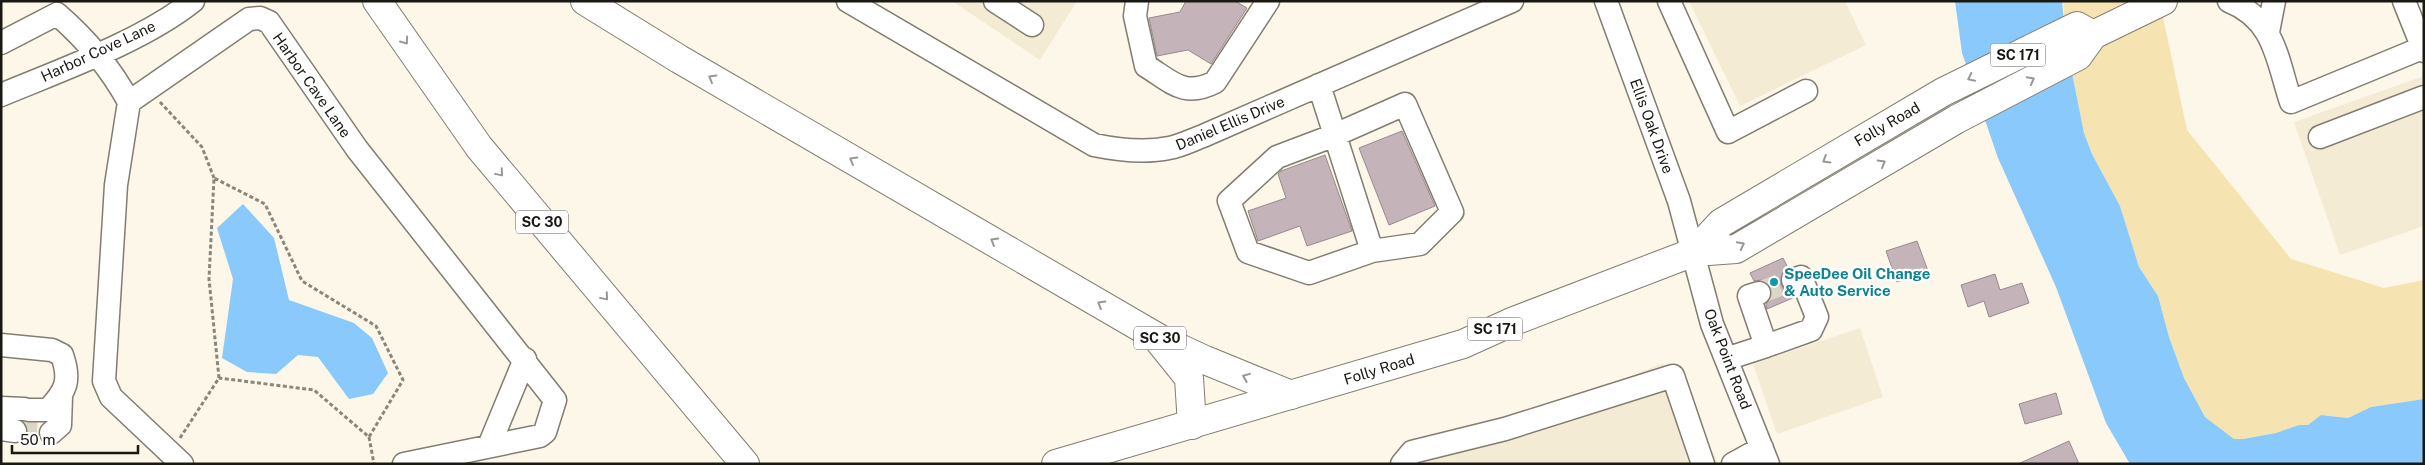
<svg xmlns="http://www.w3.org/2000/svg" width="2425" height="465" font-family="'Public Sans',sans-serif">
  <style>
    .built { fill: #f4ebd5 }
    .green { fill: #f5e3b1 }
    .water { fill: #8ac9fb }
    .building { fill: #c4b4ba; stroke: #998a90 }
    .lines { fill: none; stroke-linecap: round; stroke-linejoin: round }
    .minor-tunnel { stroke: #dad6c8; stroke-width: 22; stroke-dasharray: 22 11; stroke-linecap: butt }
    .minor-casing { stroke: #827d70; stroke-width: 25 }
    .major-casing { stroke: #827d70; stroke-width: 30 }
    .highway-casing { stroke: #827d70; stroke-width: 30 }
    .path { stroke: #8a867c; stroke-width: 3; stroke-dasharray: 4 2.5; stroke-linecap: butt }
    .minor { stroke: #fff; stroke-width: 22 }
    .major { stroke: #fff; stroke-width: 28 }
    .highway { stroke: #fff; stroke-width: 28 }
    .oneway { stroke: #989795 }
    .culture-dot { fill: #0f9aa8; stroke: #fff; stroke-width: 2 }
    .labels { text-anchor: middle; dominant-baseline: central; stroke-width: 4.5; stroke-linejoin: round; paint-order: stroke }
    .shield { fill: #fff; stroke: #5f5d5a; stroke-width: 1 }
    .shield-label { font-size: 14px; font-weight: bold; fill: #1a1813 }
    .street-label { font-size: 15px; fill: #1a1813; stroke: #fff }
    .culture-label { font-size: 15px; font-weight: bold; fill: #0d838f; stroke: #fff; text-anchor: start }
  </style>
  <rect width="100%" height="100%" fill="#fcf7e8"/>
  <path class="built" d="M952 1H1077L1040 60Z
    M1689 1H1845L1866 45 1740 106Z
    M2424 76V226L2340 255 2294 122Z
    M1860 328 1883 397 1777 434 1753 364Z
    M1663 363 1719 464H1402L1432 435 1459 447Z"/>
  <path class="green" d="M2063 1H2163L2160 3 2187 130 2291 259 2384 288 2424 280V399L2371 407 2348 418 2321 415 2308 425H2299L2276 433 2243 439H2234L2205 417 2184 378 2169 337 2158 296 2139 267 2120 206 2092 154 2084 133 2066 43Z"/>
  <path class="water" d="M1955 1H2062L2066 43 2084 133 2092 154 2120 206 2139 267 2158 296 2169 337 2184 378 2205 417 2234 439H2243L2276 433 2299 425H2308L2321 415 2348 418 2371 407 2424 399V464H2130L2106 423 2056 287 1998 158 1962 53Z
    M243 204 274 238 289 300 354 323 372 338 388 373 373 394 349 399 318 357 298 355 276 374 247 372 222 358 233 279 217 228Z"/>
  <path class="building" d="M1186 1H1235L1247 8 1211 64 1188 50 1157 56 1149 18 1180 12Z
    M1402 131 1435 206 1389 225 1359 148Z
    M1325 155 1352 231 1307 246 1300 226 1258 241 1248 211 1286 198 1278 174 1281 171Z
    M1917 241 1928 271 1897 282 1886 251Z
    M1783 258 1788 268 1783 272 1781 284 1785 290 1793 293 1795 297 1767 309 1766 304 1772 296 1771 289 1762 280 1754 281 1750 273Z
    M1995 274 2000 290 2022 283 2029 303 1989 317 1984 301 1968 307 1961 285Z
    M2056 393 2062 414 2025 424 2019 404Z
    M2069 441 2079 464H2018Z"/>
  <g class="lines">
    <path class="minor-tunnel" d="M1759 293 1793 280
      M15 431 51 433"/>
    <defs>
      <path id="minor" d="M848 1 1094 145C1118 150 1145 153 1169 148 1181 146 1192 140 1203 136L1512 1
        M995 1 1032 25
        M1137 1 1135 16 1146 66C1172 82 1184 98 1215 82L1268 1
        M1606 1 1679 201 1712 324 1768 464
        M1669 1 1728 132 1806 91
        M2229 1C2275 19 2277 60 2291 102L2422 48
        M2404 1 2424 51
        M2268 32 2274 1
        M1 43 57 14C87 40 110 67 129 102
        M1319 85 1372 251 1309 273 1248 252 1229 201 1277 157 1335 135 1405 104 1452 212 1420 244 1372 251
        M1 95C61 70 143 41 193 1
        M2320 137 2424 97
        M1759 293 1749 296 1766 346 1811 330 1817 317 1801 277 1793 280
        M1 345 52 350 62 355C71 381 66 391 48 410H29
        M1726 359 1766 346
        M1 408 24 409
        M1 429 15 431
        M51 433 60 425 61 396
        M489 446 525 359
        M182 464 111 397 104 381 116 185 129 102 249 19 260 18 269 22 357 149 555 400 545 432 540 436 404 464
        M1402 464 1412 452 1505 429 1673 376 1703 464
        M1733 464 1762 448"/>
      <path id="major" d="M1694 252 1721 223 1943 92 2077 26 2093 35
        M1056 464 1463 344 1514 321 1694 252 1736 249 1957 119 2078 56 2093 35 2163 1"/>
      <path id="highway" d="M377 1 479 147 745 464
        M585 1 679 59 1162 340 1205 360 1291 395
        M1160 342 1189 378 1192 425"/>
    </defs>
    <use href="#minor" class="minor-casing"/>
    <use href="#major" class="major-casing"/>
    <use href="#highway" class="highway-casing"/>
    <path class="path" d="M160 102 202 147 214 178
      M369 437 374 464
      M180 438 219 378 209 279 214 178 265 204 302 281 376 326 403 380 369 437 314 390 219 378"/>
    <use href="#minor" class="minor"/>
    <use href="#major" class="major"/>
    <use href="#highway" class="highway"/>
  </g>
  <defs><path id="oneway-chevron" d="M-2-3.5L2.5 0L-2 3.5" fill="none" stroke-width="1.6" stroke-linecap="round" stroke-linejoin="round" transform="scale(1.25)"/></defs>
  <g class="oneway">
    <use href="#oneway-chevron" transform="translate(405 41) rotate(55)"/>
    <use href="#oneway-chevron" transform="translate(712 78) rotate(-150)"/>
    <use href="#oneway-chevron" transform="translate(1971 78) rotate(154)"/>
    <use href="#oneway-chevron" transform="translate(2031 80) rotate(-28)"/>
    <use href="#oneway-chevron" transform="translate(853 160) rotate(-150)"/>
    <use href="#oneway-chevron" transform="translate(1826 160) rotate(149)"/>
    <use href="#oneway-chevron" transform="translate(1882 163) rotate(-30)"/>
    <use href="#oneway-chevron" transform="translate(500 173) rotate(50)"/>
    <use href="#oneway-chevron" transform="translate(994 241) rotate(-150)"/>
    <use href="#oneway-chevron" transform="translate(1741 245) rotate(-27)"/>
    <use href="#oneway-chevron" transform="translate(605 297) rotate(50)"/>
    <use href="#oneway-chevron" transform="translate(1101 304) rotate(-149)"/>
    <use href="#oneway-chevron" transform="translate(1246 377) rotate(-158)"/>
  </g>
  <circle class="culture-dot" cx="1774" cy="282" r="5"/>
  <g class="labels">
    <g class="shield">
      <rect x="1990.5" y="43.5" width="55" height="23" rx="4"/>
      <rect x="516" y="210.5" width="52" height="23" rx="4"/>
      <rect x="1467.5" y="317.5" width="55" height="23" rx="4"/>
      <rect x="1134" y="326.5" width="52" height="23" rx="4"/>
    </g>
    <g class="shield-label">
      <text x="2018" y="55">SC 171</text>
      <text x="542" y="222">SC 30</text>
      <text x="1495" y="329">SC 171</text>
      <text x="1160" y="338">SC 30</text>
    </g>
    <g class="street-label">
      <text transform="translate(98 51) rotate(-25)">Harbor Cove Lane</text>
      <text transform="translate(312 85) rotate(55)">Harbor Cave Lane</text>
      <text transform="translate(1230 123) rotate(-23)">Daniel Ellis Drive</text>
      <text transform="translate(1887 124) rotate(-30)">Folly Road</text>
      <text transform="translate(1652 126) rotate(70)">Ellis Oak Drive</text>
      <text transform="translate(1728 359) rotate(69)">Oak Point Road</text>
      <text transform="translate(1379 369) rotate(-17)">Folly Road</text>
    </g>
    <g class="culture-label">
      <text x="1784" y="273">SpeeDee Oil Change<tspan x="1784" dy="17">&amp; Auto Service</tspan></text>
    </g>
  </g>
  <rect width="2425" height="465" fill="none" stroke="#1a1813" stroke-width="5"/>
  <path d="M12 445v8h126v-8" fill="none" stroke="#1a1813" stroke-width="2.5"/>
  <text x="20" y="445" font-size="15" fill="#1a1813" stroke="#ffffff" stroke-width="4" paint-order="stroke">50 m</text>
</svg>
